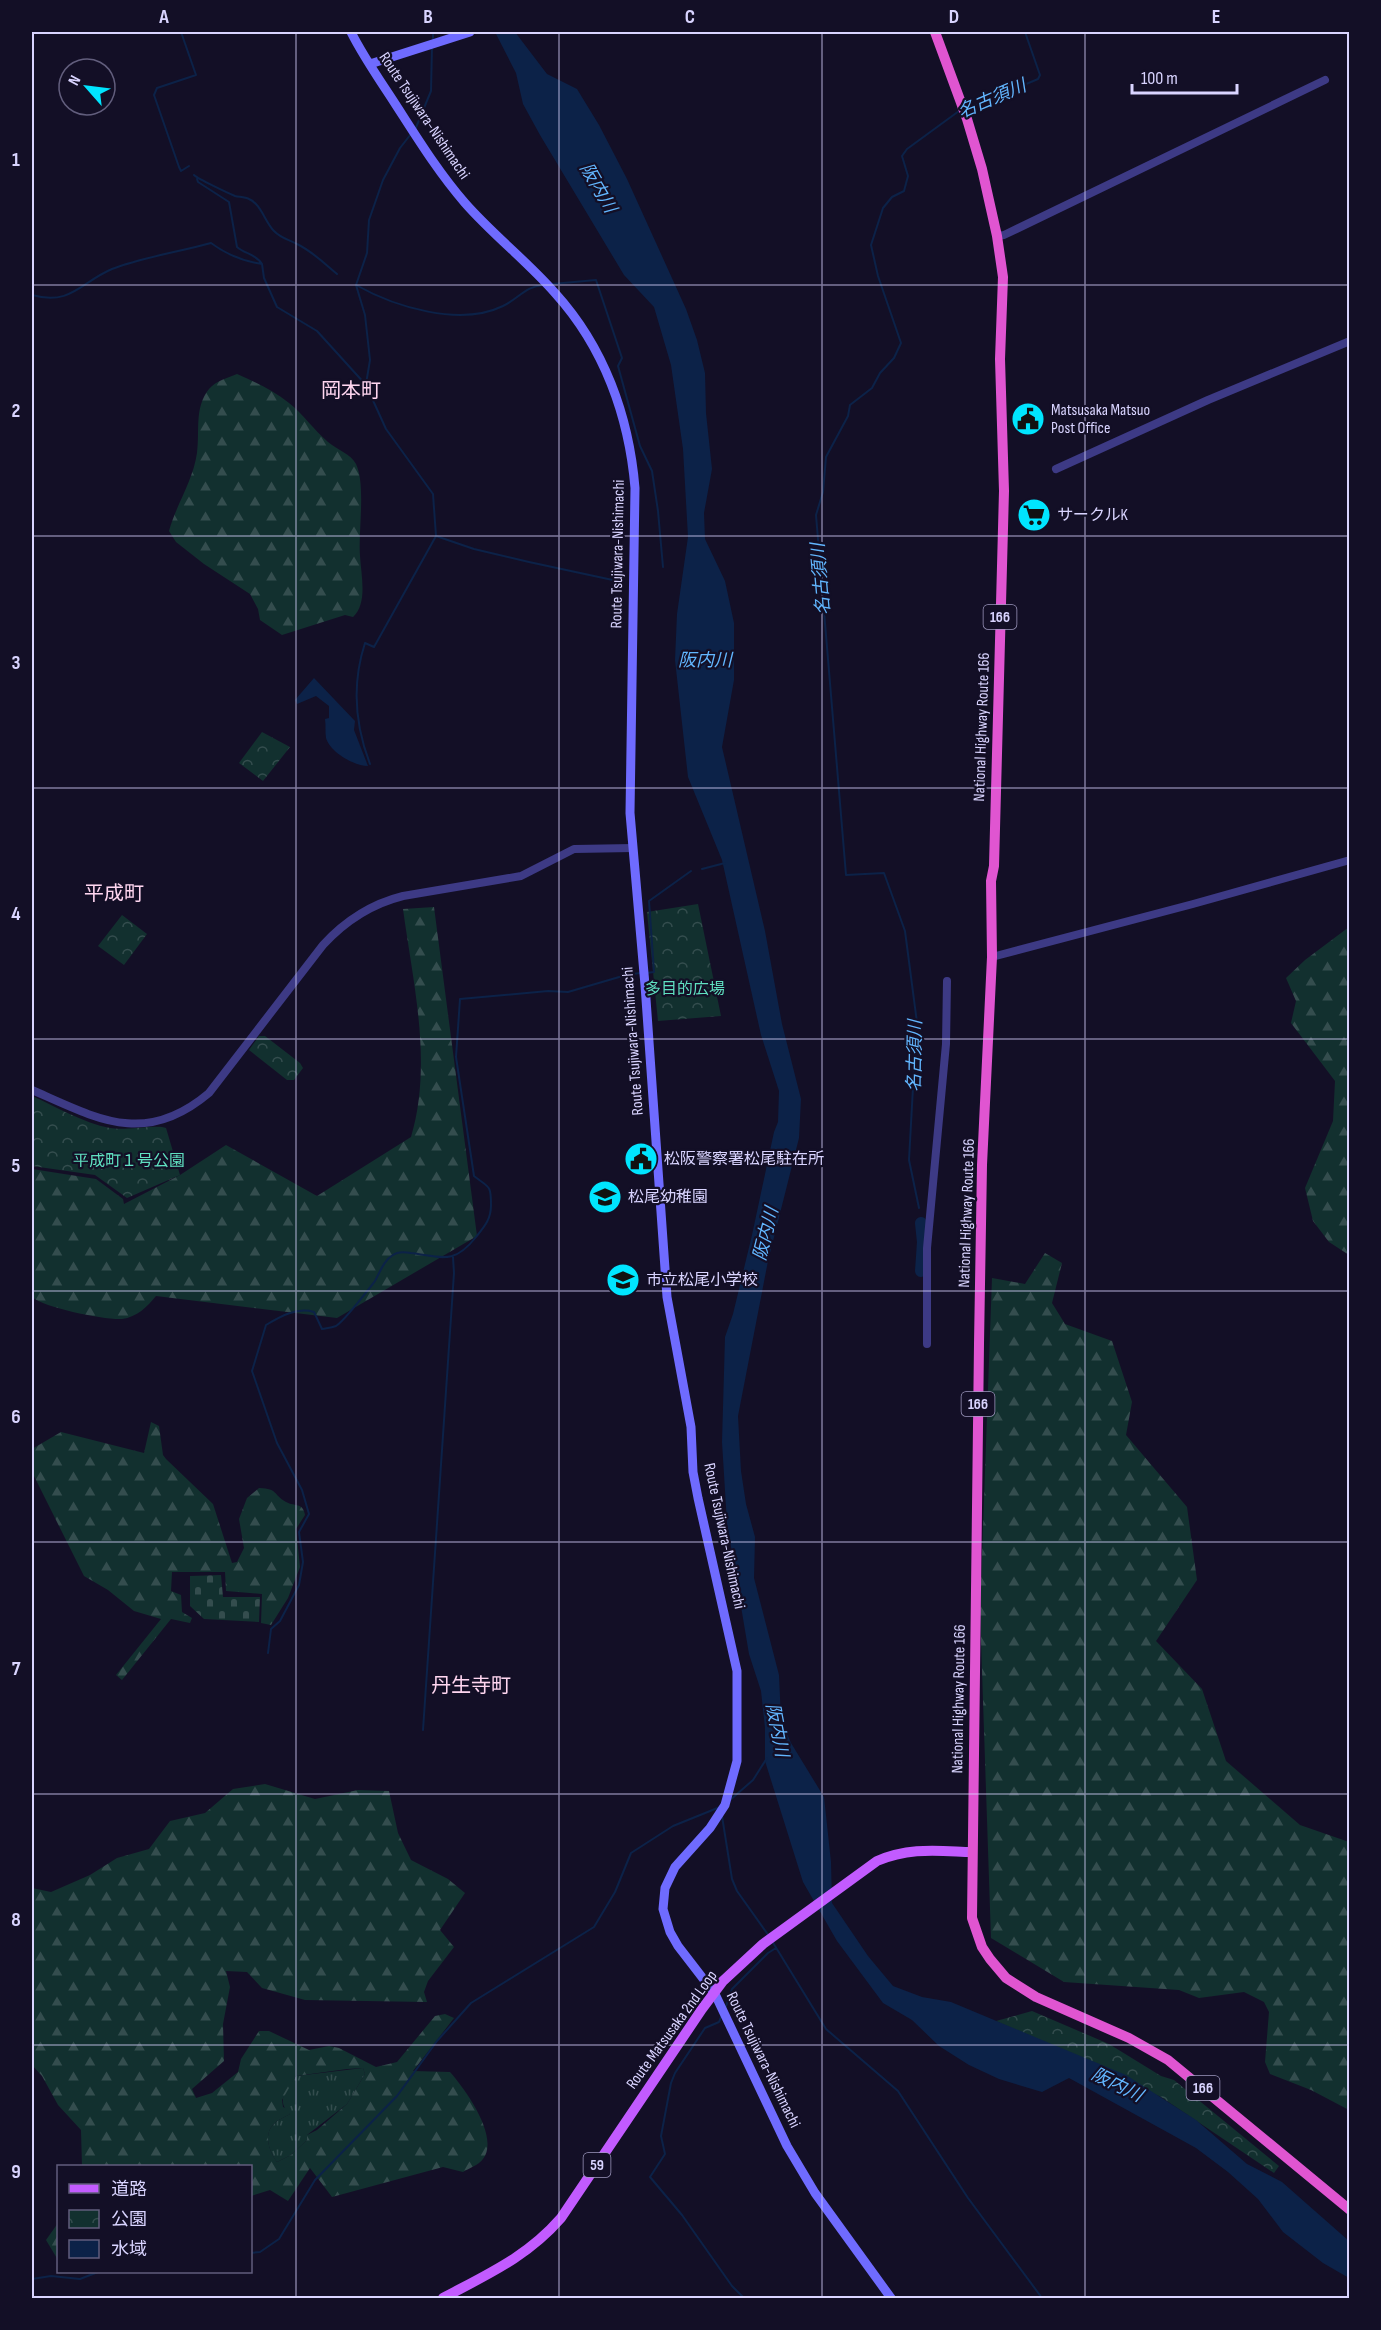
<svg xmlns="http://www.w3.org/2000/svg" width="1381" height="2330" font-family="'Sofia Sans Condensed','Noto Sans JP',sans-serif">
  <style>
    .grass { fill: url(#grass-tufts) }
    .forest { fill: url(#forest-firs); fill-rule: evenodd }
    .cemetery { fill: url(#cemetery-stones) }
    .park { fill: url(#park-crowns) }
    .water { fill: #0c2248 }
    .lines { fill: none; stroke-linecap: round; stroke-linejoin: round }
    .stream { stroke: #0c2248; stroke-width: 2 }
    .river { stroke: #0c2248; stroke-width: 12 }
    .tertiary { stroke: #3d3a85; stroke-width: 8 }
    .secondary { stroke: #6f6bff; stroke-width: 9 }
    .primary { stroke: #c25bff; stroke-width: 10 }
    .trunk { stroke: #e055d1; stroke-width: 10 }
    .grid { fill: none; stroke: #d9d4ff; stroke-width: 1.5; stroke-opacity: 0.55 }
    .labels { text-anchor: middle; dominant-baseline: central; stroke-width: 4.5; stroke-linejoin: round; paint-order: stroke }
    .shield { fill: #130f26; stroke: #9e99be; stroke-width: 1.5 }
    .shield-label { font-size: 15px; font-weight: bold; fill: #d9d4ff }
    .street-label { font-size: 16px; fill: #d9d4ff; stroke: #130f26 }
    .poi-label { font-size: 16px; fill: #d9d4ff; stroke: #130f26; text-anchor: start }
    .park-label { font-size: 16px; fill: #5fe0c0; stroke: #130f26 }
    .water-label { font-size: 18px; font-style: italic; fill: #62b6ff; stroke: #130f26 }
    .quarter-label { font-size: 20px; fill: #ffd6f0; stroke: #130f26 }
    .neatline { fill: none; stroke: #d9d4ff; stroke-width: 2 }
    .grid-label { font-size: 20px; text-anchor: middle; font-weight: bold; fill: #d9d4ff }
  </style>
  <defs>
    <pattern id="grass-tufts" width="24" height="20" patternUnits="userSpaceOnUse" patternTransform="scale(1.5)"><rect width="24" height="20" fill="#12302f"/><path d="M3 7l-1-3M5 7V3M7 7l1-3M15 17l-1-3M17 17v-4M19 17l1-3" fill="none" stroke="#344d4e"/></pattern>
    <pattern id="forest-firs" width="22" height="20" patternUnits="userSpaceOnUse" patternTransform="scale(1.5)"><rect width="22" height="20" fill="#12302f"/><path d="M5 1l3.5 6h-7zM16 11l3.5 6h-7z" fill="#344d4e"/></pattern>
    <pattern id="cemetery-stones" width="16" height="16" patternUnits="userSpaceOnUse" patternTransform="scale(1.5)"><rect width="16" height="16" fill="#12302f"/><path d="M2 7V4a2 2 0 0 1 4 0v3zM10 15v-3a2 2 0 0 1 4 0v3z" fill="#344d4e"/></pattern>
    <pattern id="park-crowns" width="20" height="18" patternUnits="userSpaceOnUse" patternTransform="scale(1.5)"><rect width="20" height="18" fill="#12302f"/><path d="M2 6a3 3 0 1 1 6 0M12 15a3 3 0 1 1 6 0" fill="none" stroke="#344d4e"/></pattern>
  </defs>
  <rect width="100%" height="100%" fill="#130f26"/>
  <path class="grass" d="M363 2068 365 2074 347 2104 307 2135V2140L291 2155 277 2162C270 2153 263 2135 273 2125 277 2120 285 2117 290 2114 275 2100 287 2091 296 2076Z"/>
  <path class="forest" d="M237 374C255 382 273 390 289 403 303 414 314 430 328 442 336 449 351 454 356 464 366 485 358 532 360 556 361 575 368 603 353 617L345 615 282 635 260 620 258 609 250 594 204 564 176 542 169 531C176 505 193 481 197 453 200 431 194 408 209 389 216 381 227 378 237 374Z
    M434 907 477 1236 337 1318 156 1296C147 1307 137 1317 122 1319 104 1320 45 1308 32 1297V1169L96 1179 123 1199 124 1204 180 1175 226 1145 317 1196 411 1137C433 1063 413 983 403 909Z
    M1349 927V1255L1329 1242 1313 1221 1305 1188 1333 1121 1335 1081 1291 1023 1296 1001 1286 978 1305 960Z
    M1045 1253 1062 1263 1052 1303 1065 1324 1112 1341 1132 1402 1126 1435 1187 1507 1197 1580 1156 1641 1202 1689 1226 1761 1300 1825 1349 1842V2110L1311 2090 1270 2074 1265 2062 1269 2012 1264 2002 1244 1992 1199 1998 1179 1990 1064 1982 991 1938 980 1611 992 1278 1025 1284Z
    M151 1422 159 1426 163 1455 166 1459 213 1504 232 1563 237 1562 244 1548 239 1519 247 1498 259 1488C279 1489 272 1494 286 1502 295 1507 303 1502 305 1515L296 1529 300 1567 288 1598 271 1625 261 1623 262 1594 226 1591 225 1572H172L171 1591 181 1595 182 1612 192 1618 190 1623 171 1619 122 1680 116 1675 161 1619 134 1611 108 1590 84 1576 32 1472V1449L61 1432 144 1453Z
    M265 1784 315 1799 358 1790 389 1791 398 1833 411 1860 448 1879 465 1893 440 1930 454 1947 428 1981 424 1992 427 2002 305 2000 262 1988 247 1972 226 1971 230 1987 223 2024 224 2061 192 2089 196 2098 212 2093 238 2072 241 2059 259 2031H269L309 2050 329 2046 339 2048 376 2067 397 2062 435 2016 445 2014 454 2018 413 2071 450 2072C465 2089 500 2137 483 2159 479 2165 469 2168 463 2172L443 2167 332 2197 310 2168 288 2201 270 2190 251 2196 250 2166H82L81 2130 58 2105 42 2076 32 2065V1888L51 1892 90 1875 117 1858 149 1849 170 1821 205 1813 233 1789ZM347 2069 363 2068 365 2074 347 2104 317 2130 307 2135V2140L291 2155 277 2162C270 2153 263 2135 273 2125 277 2120 285 2117 290 2114L288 2109 283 2107 282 2100 296 2076Z
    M58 2223V2260L46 2240Z"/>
  <path class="cemetery" d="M221 1575 223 1597H260L259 1622 204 1619 190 1606V1576Z"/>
  <path class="park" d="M262 732 290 747 263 781 239 763Z
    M698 904 721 1016 658 1021 647 912Z
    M122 915 147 934 124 965 98 946Z
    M259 1036H265L300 1063 303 1068 294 1080H287L249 1050Z
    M32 1096C57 1107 83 1123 110 1128 125 1131 157 1124 166 1128L180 1175 127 1198 95 1175 32 1166Z
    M1032 2011 1109 2044 1161 2076 1174 2080 1279 2166 1274 2173 1161 2097 996 2021Z"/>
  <path class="water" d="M495 32H515L547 74 577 89 599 125 627 179 686 309 697 340 705 373 706 413 712 469 704 513 705 539 725 581 734 623V680L722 747 765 931 782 1024 801 1099 799 1138 768 1261 738 1416 741 1471 746 1504 755 1537 754 1578 779 1675 781 1720 791 1743 824 1797 831 1862 832 1903 868 1956 893 1986 922 1997 951 2002 1126 2075 1196 2120 1247 2164 1282 2182 1349 2241V2278L1323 2263 1283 2232 1258 2199 1228 2172 1196 2148 1069 2078 1042 2092 999 2079 969 2065 939 2046 912 2020 883 2003 837 1941 803 1882 765 1761V1728L761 1691 749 1654 727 1523 722 1442 725 1337 733 1314 752 1235 774 1132 778 1122 779 1091 761 1035 722 860 688 777 675 660 677 614 688 537 683 449 671 365 654 307 624 275 540 135 523 104 516 73Z
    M314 678 355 721 354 730 368 766C354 766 330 752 326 738 325 732 326 725 325 719L329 718V706L316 696 297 704 295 700Z"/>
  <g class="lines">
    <path class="stream" d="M181 32 196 75 157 88 154 95 179 167 181 171 189 166
      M433 41V32
      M967 109 1038 79 1040 75 1025 32
      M415 130 431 91 432 46
      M194 175C198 179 228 193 235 196 239 197 245 197 249 199 261 204 265 222 274 231 282 239 288 239 297 244 312 251 325 264 337 274
      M197 179 198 182 229 202 237 247C245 254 256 254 262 264
      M552 284 596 280 622 358 618 366 640 446 652 471 658 511 663 567
      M356 285C395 307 460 327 503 306 518 299 526 286 543 285
      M32 295C71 306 81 282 112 269 143 257 179 252 211 243 227 255 242 261 262 264L264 278 277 307 317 331 366 385 386 429 433 494 436 536 374 647 365 643C352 683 355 725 370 764
      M366 384 370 360 365 315 356 285 367 253 369 220 383 180 400 148 411 134
      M436 536 474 549 529 562 622 582
      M702 869 725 863
      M646 973 654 972 649 901 691 871
      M919 1208 909 1160 914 1069 919 1056V1038L905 931 884 873 846 875 816 515 823 492 826 457 848 416 850 405 872 388 880 373 894 358 901 343 878 276 871 245 883 208 892 197 904 191 908 176 902 156 907 149 959 111
      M268 1653 271 1629 280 1621 299 1585 303 1562 299 1532 309 1514 302 1490 277 1443 252 1371 266 1325C281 1316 297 1307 314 1312L322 1329C327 1328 331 1328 336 1326 345 1320 368 1290 375 1281 380 1272 384 1260 393 1255 398 1251 405 1252 411 1253 442 1257 454 1265 476 1237 485 1226 491 1219 491 1205 491 1184 489 1188 474 1176L456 1057 460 999 548 991 568 992 626 975 640 973
      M423 1730 454 1273 453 1257
      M729 1801 753 1780 767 1758
      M722 1816 732 1879 737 1891 769 1936
      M772 1941 826 2029 898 2091 968 2198 1042 2298
      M725 2009 732 1989 768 1953 776 1948
      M721 2017 719 2022 705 2028 675 2073 671 2083 661 2136 665 2154 650 2177 682 2215 732 2286 744 2298
      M250 2253 260 2252 279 2239 315 2180 397 2096 437 2041 471 2003 594 1927 615 1892 631 1853 673 1826 720 1807
      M32 2279 51 2276 80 2279 98 2272"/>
    <path class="river" d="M921 1271 923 1242 921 1223"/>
    <path class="tertiary" d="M997 236 1004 235 1325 80
      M1056 469 1208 400 1350 341
      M992 957 1193 904 1350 860
      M32 1090C98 1119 145 1147 209 1093L323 945C345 921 371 904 403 896L521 876 574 849 633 848
      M927 1344V1248L946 1044 947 981"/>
    <path class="secondary" d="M351 32C363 56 379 79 394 102 416 136 438 172 465 203 493 235 527 261 555 293 604 347 629 416 635 488L630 813 645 985 667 1297 691 1427 693 1472 698 1498 737 1671V1761L725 1805 710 1828 675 1867 665 1888 663 1909 670 1932 678 1946 715 1994 787 2146 815 2193 891 2298
      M370 64 470 32"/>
    <path class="primary" d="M443 2298C488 2274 527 2257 561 2218L702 2009 723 1981 763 1944 877 1861C910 1847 937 1851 972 1852"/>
    <path class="trunk" d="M935 32 967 119 982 169 997 236 1003 277 1000 359 1004 491 994 866 991 881 992 957 982 1165 979 1344 972 1918 982 1947 990 1959 1006 1978 1036 1997 1129 2038 1168 2060 1350 2210"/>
  </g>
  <path class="grid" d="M296 32V2298M559 32V2298M822 32V2298M1085 32V2298M32 285H1350M32 536H1350M32 788H1350M32 1039H1350M32 1291H1350M32 1542H1350M32 1794H1350M32 2045H1350"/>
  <defs>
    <symbol id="civic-disc" viewBox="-11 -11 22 22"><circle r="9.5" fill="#00e5ff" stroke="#130f26"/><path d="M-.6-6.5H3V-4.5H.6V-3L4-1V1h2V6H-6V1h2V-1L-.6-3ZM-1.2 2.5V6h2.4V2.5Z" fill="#111"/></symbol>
    <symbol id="supermarket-disc" viewBox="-11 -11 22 22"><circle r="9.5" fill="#00e5ff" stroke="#130f26"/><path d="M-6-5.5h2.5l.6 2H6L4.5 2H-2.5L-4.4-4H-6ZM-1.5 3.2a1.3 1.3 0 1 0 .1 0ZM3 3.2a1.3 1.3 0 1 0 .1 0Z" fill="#111"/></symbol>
    <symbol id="school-disc" viewBox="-11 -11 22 22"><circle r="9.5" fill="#00e5ff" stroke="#130f26"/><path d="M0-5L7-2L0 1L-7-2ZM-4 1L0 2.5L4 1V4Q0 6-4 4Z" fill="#111"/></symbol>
  </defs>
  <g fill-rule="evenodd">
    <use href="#civic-disc" x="1009" y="400" width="38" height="38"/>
    <use href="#supermarket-disc" x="1015" y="496" width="38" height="38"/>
    <use href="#civic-disc" x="622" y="1140" width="38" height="38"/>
    <use href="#school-disc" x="586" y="1178" width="38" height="38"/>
    <use href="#school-disc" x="604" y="1261" width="38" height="38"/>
  </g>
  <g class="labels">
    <g class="shield">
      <rect x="983.5" y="605" width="33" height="24" rx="4.5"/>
      <rect x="961.5" y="1392" width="33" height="24" rx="4.5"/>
      <rect x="1186.5" y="2076" width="33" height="24" rx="4.5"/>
      <rect x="583.5" y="2153" width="27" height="24" rx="4.5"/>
    </g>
    <g class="shield-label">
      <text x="1000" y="617">166</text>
      <text x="978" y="1404">166</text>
      <text x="1203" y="2088">166</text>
      <text x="597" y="2165">59</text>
    </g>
    <g class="street-label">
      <text transform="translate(424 116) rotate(56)">Route Tsujiwara-Nishimachi</text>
      <text transform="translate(618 554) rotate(-89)">Route Tsujiwara-Nishimachi</text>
      <text transform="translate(982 727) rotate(-88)">National Highway Route 166</text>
      <text transform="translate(633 1041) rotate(-94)">Route Tsujiwara-Nishimachi</text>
      <text transform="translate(967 1213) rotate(-88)">National Highway Route 166</text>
      <text transform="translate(724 1536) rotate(78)">Route Tsujiwara-Nishimachi</text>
      <text transform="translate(959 1699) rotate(-89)">National Highway Route 166</text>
      <text transform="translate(672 2030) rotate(-54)">Route Matsusaka 2nd Loop</text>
      <text transform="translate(763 2060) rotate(64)">Route Tsujiwara-Nishimachi</text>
    </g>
    <g class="poi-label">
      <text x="1051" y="410">Matsusaka Matsuo<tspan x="1051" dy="18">Post Office</tspan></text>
      <text x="1057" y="515">サークルK</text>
      <text x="664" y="1159">松阪警察署松尾駐在所</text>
      <text x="628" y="1197">松尾幼稚園</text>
      <text x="646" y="1280">市立松尾小学校</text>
    </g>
    <g class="park-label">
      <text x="685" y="989">多目的広場</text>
      <text x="129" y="1161">平成町１号公園</text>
    </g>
    <g class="water-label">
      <text transform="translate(992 99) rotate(-23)">名古須川</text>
      <text transform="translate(598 188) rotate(60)">阪内川</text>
      <text transform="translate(821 579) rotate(-95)">名古須川</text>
      <text x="705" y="660">阪内川</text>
      <text transform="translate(915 1056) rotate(-89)">名古須川</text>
      <text transform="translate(766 1234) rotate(-76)">阪内川</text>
      <text transform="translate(777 1730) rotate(79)">阪内川</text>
      <text transform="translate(1117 2085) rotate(26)">阪内川</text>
    </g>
    <g class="quarter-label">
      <text x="351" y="391">岡本町</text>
      <text x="114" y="894">平成町</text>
      <text x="471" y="1686">丹生寺町</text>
    </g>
  </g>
  <rect width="1381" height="2330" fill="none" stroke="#130f26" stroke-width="66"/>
  <rect x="57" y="2165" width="195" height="108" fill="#130f26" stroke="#625e7d" stroke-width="1.5"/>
  <rect x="69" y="2184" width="30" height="9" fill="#c25bff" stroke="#625e7d" stroke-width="1.5"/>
  <text x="111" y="2195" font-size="18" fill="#d9d4ff">道路</text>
  <rect x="69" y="2210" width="30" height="18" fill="url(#park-crowns)" stroke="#625e7d" stroke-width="1.5"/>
  <text x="111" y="2225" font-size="18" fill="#d9d4ff">公園</text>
  <rect x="69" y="2240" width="30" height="18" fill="#0c2248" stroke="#625e7d" stroke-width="1.5"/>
  <text x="111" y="2255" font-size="18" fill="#d9d4ff">水域</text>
  <g transform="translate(87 87) rotate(298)"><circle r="28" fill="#130f26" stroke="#625e7d" stroke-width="1.5"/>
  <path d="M0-4.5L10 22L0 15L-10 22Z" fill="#00e5ff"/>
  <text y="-9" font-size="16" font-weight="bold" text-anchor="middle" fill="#d9d4ff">N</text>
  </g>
  <path d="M1132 84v9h105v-9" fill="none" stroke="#d9d4ff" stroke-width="3"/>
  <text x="1141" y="84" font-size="18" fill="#d9d4ff" stroke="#130f26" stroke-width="4.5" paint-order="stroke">100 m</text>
  <rect x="33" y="33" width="1315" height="2264" class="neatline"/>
  <g class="grid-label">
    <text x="164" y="23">A</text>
    <text x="428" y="23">B</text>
    <text x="690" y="23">C</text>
    <text x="954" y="23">D</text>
    <text x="1216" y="23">E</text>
    <text x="16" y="166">1</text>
    <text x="16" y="417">2</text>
    <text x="16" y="669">3</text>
    <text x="16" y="920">4</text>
    <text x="16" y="1172">5</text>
    <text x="16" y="1423">6</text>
    <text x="16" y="1675">7</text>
    <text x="16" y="1926">8</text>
    <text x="16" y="2178">9</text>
  </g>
</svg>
